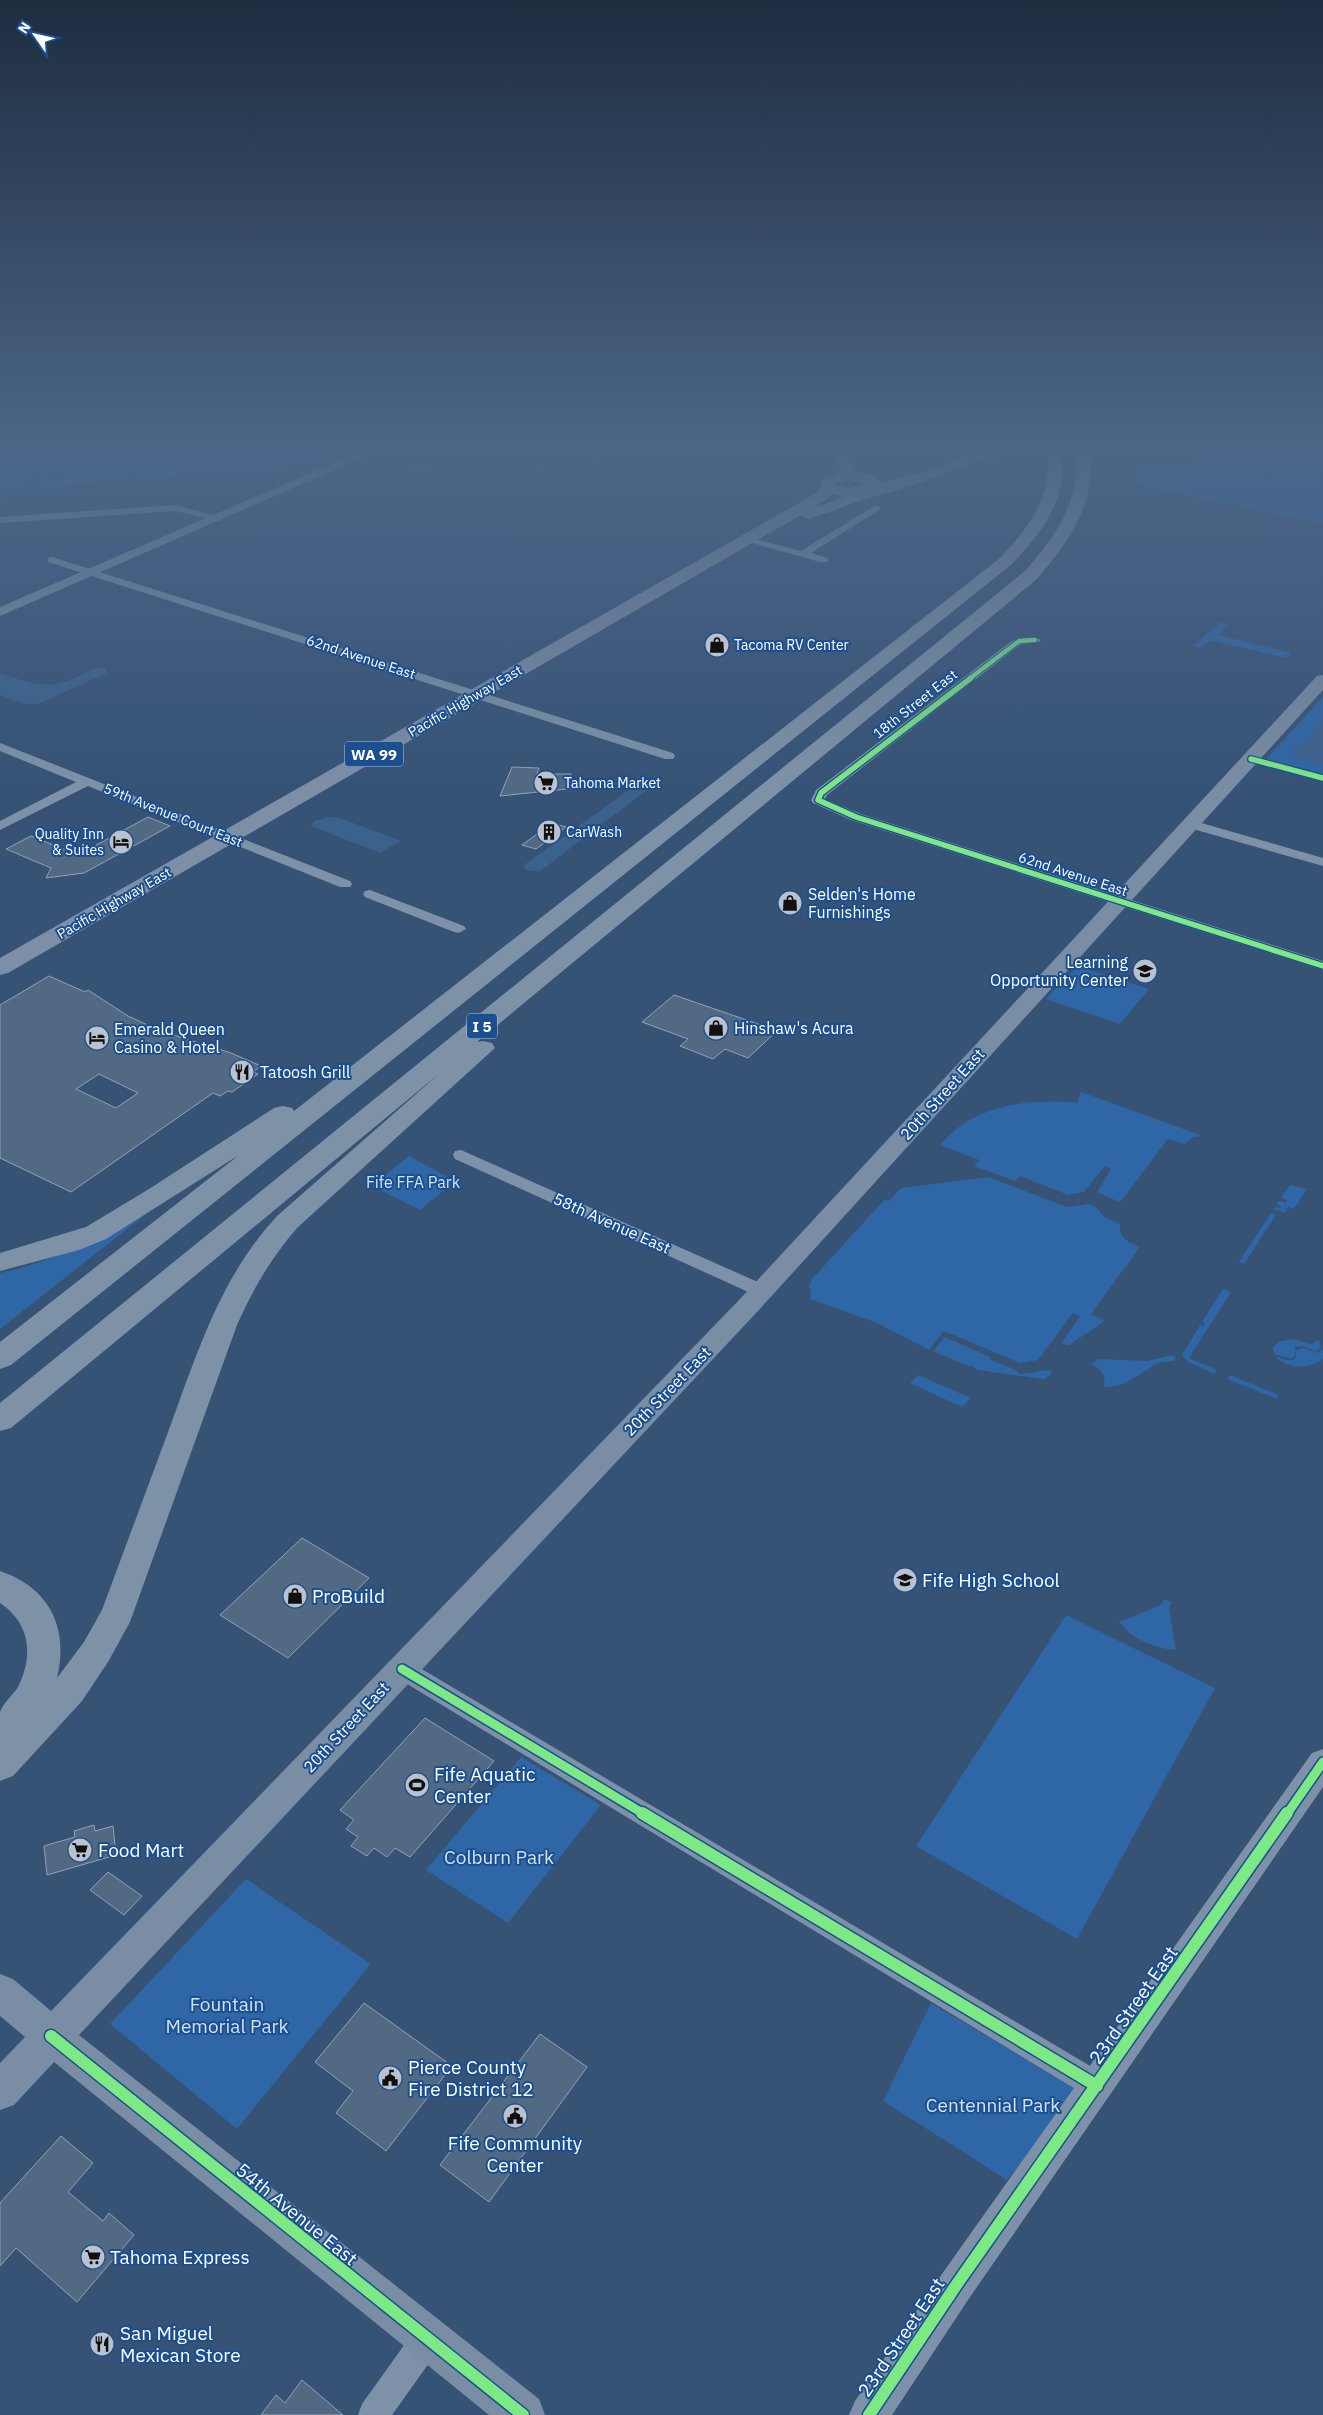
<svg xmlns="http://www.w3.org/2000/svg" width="1323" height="2415" font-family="'IBM Plex Sans',sans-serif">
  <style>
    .green { fill: #2f66a5 }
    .water { fill: #3b618d }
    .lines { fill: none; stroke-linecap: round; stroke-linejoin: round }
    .stream { stroke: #3b618d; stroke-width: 2.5 }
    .building { fill: #526984; stroke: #92a2b6; fill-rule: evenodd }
    .minor { fill: #7d92a8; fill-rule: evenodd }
    .tertiary { fill: #7d92a8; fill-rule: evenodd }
    .secondary { fill: #798da4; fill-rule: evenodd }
    .primary { fill: #7d8ea7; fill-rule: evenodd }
    .motorway { fill: #7e92a7; fill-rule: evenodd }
    .cycleway-far3-casing { stroke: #1b4f8f; stroke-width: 6 }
    .cycleway-far2-casing { stroke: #1b4f8f; stroke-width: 8 }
    .cycleway-far1-casing { stroke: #1b4f8f; stroke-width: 12 }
    .cycleway-casing { stroke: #1b4f8f; stroke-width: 15 }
    .cycleway-far3 { stroke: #7ce984; stroke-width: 4.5 }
    .cycleway-far2 { stroke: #7ce984; stroke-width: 5.5 }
    .cycleway-far1 { stroke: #7ce984; stroke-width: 9 }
    .cycleway { stroke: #7ce984; stroke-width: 12 }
    .labels { text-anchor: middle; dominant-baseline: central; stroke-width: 4; stroke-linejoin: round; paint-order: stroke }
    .far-poi-label { font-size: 14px; fill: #fff; stroke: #1b4f8f; text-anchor: start }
    .far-street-label { font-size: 14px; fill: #fff; stroke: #1b4f8f }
    .shield { fill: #1b4f8f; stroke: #bbcadd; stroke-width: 1 }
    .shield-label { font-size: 15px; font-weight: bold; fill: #fff }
    .poi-label { font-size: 16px; fill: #fff; stroke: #1b4f8f; text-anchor: start }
    .street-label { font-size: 16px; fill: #fff; stroke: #1b4f8f }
    .park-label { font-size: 16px; fill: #cfe3fa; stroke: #1b4f8f }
    .near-poi-label { font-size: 19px; fill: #fff; stroke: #1b4f8f; text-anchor: start }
    .near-park-label { font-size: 19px; fill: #cfe3fa; stroke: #1b4f8f }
    .near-street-label { font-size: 19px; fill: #fff; stroke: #1b4f8f }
  </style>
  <rect width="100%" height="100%" fill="#365274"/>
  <path class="green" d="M0 449 72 451 119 449H363L348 455 276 468 21 489 0 486Z
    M1219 449H1323V524L1131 483 1138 462C1175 468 1185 463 1219 449Z
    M1220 622 1229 624 1218 635 1291 653 1286 658 1210 640 1201 648 1193 646Z
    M1323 697V775L1265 760Z
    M1077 966 1149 989 1120 1024 1046 999Z
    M1081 1092 1203 1136 1193 1137 1185 1144 1168 1139 1121 1201 1119 1202 1097 1192 1111 1169 1105 1166 1084 1192 1068 1195 1020 1176 1015 1181 974 1166 979 1160 940 1145C972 1105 1028 1098 1077 1103Z
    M409 1156 455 1181 420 1210 372 1186Z
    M989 1177 1067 1207 1087 1204 1095 1206 1103 1216 1120 1224C1118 1237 1129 1243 1140 1247L1091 1314 1104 1320 1102 1323 1069 1345H1065L1062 1342 1080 1316 1073 1313 1038 1360 1020 1363 944 1331 929 1350 877 1323 810 1299 811 1292 809 1286 812 1279 885 1199 889 1201 901 1188Z
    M1290 1185 1307 1189 1294 1209 1288 1207 1285 1213 1274 1209 1275 1207 1280 1208 1281 1206 1277 1204 1279 1201 1286 1203 1287 1200 1281 1198Z
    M144 1213 146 1214 0 1329V1273C52 1263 97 1237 144 1213Z
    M1271 1213 1276 1215 1244 1264 1239 1262Z
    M1223 1289 1231 1292 1189 1358 1217 1370 1215 1374 1188 1362 1182 1355 1200 1325 1203 1326 1205 1323 1202 1322Z
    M945 1337 990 1357 989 1359 1017 1371 1019 1374 1048 1370 1052 1371 1051 1375 1044 1379 977 1370 972 1365 970 1367 933 1351Z
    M1292 1339 1311 1344 1319 1340 1321 1348 1316 1351 1302 1346 1295 1347V1355L1291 1359 1274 1354 1273 1348 1278 1342Z
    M1303 1348 1318 1353 1323 1349V1359C1309 1370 1287 1369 1275 1356L1286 1360H1294L1296 1356 1295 1351Z
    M1172 1355 1176 1358 1174 1361C1169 1362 1164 1361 1159 1363 1139 1372 1128 1388 1104 1387 1106 1375 1101 1369 1091 1364L1099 1359 1147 1361Z
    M918 1375 971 1398 962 1407 910 1383Z
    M1230 1375 1279 1395 1277 1399 1227 1379Z
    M1164 1599 1172 1602 1169 1608 1176 1650C1154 1648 1133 1640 1119 1622L1161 1605Z
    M1066 1615 1215 1688 1077 1939 916 1846Z
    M521 1757 601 1805 508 1923 426 1870Z
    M246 1879 371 1964 237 2129 110 2024Z
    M931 2003 1081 2091 1007 2180 883 2101Z"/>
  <path class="water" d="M96 667 106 668 107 673 38 704H24L0 695V673C43 688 55 691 96 667Z
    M1323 719V767L1297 758 1290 750 1312 738 1314 730Z
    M643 780 658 782 539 872 527 870 524 868V865Z
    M328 817 340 818 401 841 380 853 311 826 314 821Z"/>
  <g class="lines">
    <path class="stream" d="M0 498 19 491 36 480 52 478 262 472 328 485H349L415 467 535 466 592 459 623 449"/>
  </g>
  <path class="building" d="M512 767 539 768 537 774H571L576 788 500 796Z
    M148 817 170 826 84 873 46 878 51 868 6 849 31 836 78 855Z
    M552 823 566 827 536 849 522 845Z
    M49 976 85 992 88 990 128 1016 161 1031 231 1053 261 1066 253 1072 258 1074 232 1092 228 1091 220 1096 213 1093 71 1192 0 1158V1005ZM99 1074 138 1093 116 1108 76 1089Z
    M674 995 764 1026 765 1024 779 1029 748 1058 725 1049 713 1059 680 1046 688 1039 642 1022Z
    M302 1538 369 1578 288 1658 220 1615Z
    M425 1718 494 1761 410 1857 395 1848 387 1857 374 1848 367 1856 351 1846 358 1837 346 1829 354 1820 340 1810Z
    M94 1825 95 1831 113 1826 116 1855 47 1875 44 1846 75 1837 74 1831Z
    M108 1872 142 1896 124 1915 90 1890Z
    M364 2003 452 2066 386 2151 336 2113 353 2091 315 2062Z
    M540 2034 587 2067 489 2202 440 2165Z
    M61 2136 93 2163 68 2192 103 2221 109 2213 134 2235 77 2302 16 2248 0 2266V2203Z
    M302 2380 343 2415H261L276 2395 285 2403Z"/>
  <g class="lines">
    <path class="minor" d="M175 505 223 518 218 521 175 511 0 523V517Z
      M876 505 881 508 879 510 811 553 828 558V562H820L742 540 747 537 801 551Z
      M52 557 673 753 675 756 673 759H665L48 562V558Z
      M1035 637 1041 640 1039 642 1022 644 1017 647 827 795 825 799 861 814 1323 961V970L851 820 813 803 811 800 816 790 1009 643 1019 638Z
      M0 743 350 881 352 884 350 887H340L88 786 0 830V821L76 782 0 751Z
      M1191 820 1323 858V866L1186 827 1184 824 1186 821Z
      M370 890 464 926 466 929 459 933 454 932 365 897 363 894 365 891Z
      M461 1150 769 1287 771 1291 769 1295 762 1297 755 1295 455 1159 453 1155 455 1151Z
      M402 1660 410 1662 1107 2076 1111 2086 1107 2096 1097 2100 1087 2096 394 1676 391 1669 394 1662Z
      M428 2323 439 2327 443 2338 439 2349 392 2415H358L362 2404 417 2327Z"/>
    <path class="tertiary" d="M366 449H382L0 616V607Z
      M1323 1749V1787L970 2297 892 2415H849L855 2401 944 2271 1312 1753Z"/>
    <path class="secondary" d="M993 449H1017L1016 452 980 460 937 477 870 493 863 489 865 486 927 471 971 454Z
      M1323 675V690L758 1311 79 2035 539 2399 545 2415H489L54 2062 14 2105 0 2110V2063L25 2037 0 2016V1974L13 1979 51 2011 740 1299 1317 676Z"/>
    <path class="primary" d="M839 449H853L850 457 856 470 855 472C865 473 880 474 880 487L922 473 929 477 927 480C904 490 880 494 856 502 840 508 825 514 808 519L801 515 8 973 0 975V958L818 492 823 478 831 476 841 469 836 457ZM848 480 865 484 850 488 835 484ZM832 494 843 497 811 509 830 497Z"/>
    <path class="motorway" d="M1047 449H1061C1069 498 1044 530 1012 564L11 1365 0 1369V1342L239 1155 106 1239 79 1250 0 1271V1253L86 1227 149 1189 274 1108 283 1106 292 1108 294 1111 1000 558C1031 525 1053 496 1047 449Z
      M1076 449H1090C1096 503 1071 539 1037 579L477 1042 483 1041 492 1043 495 1048 297 1228C271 1258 253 1289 237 1325L130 1622 108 1662 82 1701 13 1776 0 1781C0 1767 0 1723 0 1712 3 1703 13 1695 18 1687 34 1655 30 1623 0 1603V1571C50 1588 69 1628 57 1678L84 1642 102 1610C125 1548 148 1486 171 1424 199 1348 221 1277 277 1216L440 1073 11 1428 0 1431V1403L1025 571C1058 534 1080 501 1076 449Z"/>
    <defs>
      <path id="cycleway-far3" d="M969 679 1019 641 1035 640"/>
      <path id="cycleway-far2" d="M971 678 821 793 818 800 856 817 1323 966
        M1251 759 1323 778"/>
      <path id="cycleway-far1" d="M402 1669 644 1814
        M1287 1814 1323 1762"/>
      <path id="cycleway" d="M642 1813 1097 2086
        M51 2036 523 2415
        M869 2415 957 2284 1287 1813"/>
    </defs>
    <use href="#cycleway-far3" class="cycleway-far3-casing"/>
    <use href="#cycleway-far2" class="cycleway-far2-casing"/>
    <use href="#cycleway-far1" class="cycleway-far1-casing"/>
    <use href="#cycleway" class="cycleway-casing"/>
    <use href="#cycleway-far3" class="cycleway-far3"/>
    <use href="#cycleway-far2" class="cycleway-far2"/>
    <use href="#cycleway-far1" class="cycleway-far1"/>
    <use href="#cycleway" class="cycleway"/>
  </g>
  <linearGradient id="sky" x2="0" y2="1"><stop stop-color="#1e2d40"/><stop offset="0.57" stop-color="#4c6688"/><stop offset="1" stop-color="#4c6688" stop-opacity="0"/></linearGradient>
  <rect width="1323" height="787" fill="url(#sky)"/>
  <defs>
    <symbol id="shop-disc" viewBox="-11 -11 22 22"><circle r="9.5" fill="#b9c2ce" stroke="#1b4f8f"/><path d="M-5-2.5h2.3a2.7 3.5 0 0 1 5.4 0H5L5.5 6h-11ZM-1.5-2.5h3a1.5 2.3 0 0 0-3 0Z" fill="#111"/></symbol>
    <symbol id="supermarket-disc" viewBox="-11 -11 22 22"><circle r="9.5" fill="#b9c2ce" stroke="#1b4f8f"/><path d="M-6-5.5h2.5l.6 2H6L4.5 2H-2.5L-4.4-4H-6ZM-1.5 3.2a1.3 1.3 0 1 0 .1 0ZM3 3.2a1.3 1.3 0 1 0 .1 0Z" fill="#111"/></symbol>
    <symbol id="building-disc" viewBox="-11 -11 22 22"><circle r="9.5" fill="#b9c2ce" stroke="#1b4f8f"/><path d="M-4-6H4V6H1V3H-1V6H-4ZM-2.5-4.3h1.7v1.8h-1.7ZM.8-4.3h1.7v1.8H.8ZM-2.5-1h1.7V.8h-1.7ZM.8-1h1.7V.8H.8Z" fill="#111"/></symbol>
    <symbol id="hotel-disc" viewBox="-11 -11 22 22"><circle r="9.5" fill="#b9c2ce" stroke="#1b4f8f"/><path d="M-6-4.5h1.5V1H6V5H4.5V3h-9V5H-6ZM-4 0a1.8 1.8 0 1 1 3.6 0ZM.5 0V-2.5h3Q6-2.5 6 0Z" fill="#111"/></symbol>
    <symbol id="school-disc" viewBox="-11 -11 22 22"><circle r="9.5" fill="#b9c2ce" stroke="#1b4f8f"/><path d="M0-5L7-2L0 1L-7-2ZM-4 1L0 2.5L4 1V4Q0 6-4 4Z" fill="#111"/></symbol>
    <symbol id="restaurant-disc" viewBox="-11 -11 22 22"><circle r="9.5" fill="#b9c2ce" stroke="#1b4f8f"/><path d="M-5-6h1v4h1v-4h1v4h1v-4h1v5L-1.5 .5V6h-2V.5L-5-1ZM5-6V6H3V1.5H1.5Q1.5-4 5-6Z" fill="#111"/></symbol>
    <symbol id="stadium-disc" viewBox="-11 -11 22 22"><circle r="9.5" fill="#b9c2ce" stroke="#1b4f8f"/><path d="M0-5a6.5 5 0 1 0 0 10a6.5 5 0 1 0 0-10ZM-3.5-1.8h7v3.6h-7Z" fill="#111"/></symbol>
    <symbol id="civic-disc" viewBox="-11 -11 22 22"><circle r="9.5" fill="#b9c2ce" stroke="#1b4f8f"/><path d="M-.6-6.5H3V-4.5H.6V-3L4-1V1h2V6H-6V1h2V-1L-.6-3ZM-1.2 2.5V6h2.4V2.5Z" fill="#111"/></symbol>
  </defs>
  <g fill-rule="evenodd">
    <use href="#shop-disc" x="703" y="631" width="28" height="28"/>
    <use href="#supermarket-disc" x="532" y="769" width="28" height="28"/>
    <use href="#building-disc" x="535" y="818" width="28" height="28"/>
    <use href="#hotel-disc" x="107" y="828" width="28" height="28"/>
    <use href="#shop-disc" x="776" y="889" width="28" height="28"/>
    <use href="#school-disc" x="1131" y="957" width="28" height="28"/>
    <use href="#shop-disc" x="702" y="1014" width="28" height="28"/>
    <use href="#hotel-disc" x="83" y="1024" width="28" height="28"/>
    <use href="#restaurant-disc" x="228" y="1058" width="28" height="28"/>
    <use href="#school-disc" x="891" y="1566" width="28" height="28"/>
    <use href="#shop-disc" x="281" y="1582" width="28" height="28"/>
    <use href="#stadium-disc" x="403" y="1771" width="28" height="28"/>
    <use href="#supermarket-disc" x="66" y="1836" width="28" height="28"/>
    <use href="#civic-disc" x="376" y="2064" width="28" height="28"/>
    <use href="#civic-disc" x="501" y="2102" width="28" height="28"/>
    <use href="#supermarket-disc" x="79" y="2243" width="28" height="28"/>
    <use href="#restaurant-disc" x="88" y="2330" width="28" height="28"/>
  </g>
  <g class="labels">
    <g class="far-poi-label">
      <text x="734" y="645">Tacoma RV Center</text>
      <text x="564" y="783">Tahoma Market</text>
      <text x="566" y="832">CarWash</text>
      <text x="104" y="834" text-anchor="end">Quality Inn<tspan x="104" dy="16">&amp; Suites</tspan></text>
    </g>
    <g class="far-street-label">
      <text transform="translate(361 657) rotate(18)">62nd Avenue East</text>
      <text transform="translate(465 701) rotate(-30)">Pacific Highway East</text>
      <text transform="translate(915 704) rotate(-38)">18th Street East</text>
      <text transform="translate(173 815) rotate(22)">59th Avenue Court East</text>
      <text transform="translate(1073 874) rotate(18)">62nd Avenue East</text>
      <text transform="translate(114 903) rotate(-30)">Pacific Highway East</text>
    </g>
    <g class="shield">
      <rect x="345" y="741.5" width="58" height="25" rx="4"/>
      <rect x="467" y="1013.5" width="30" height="25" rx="4"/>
    </g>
    <g class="shield-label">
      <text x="374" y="754">WA 99</text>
      <text x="482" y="1026">I 5</text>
    </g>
    <g class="poi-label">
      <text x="808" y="894">Selden's Home<tspan x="808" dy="18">Furnishings</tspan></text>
      <text x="1128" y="962" text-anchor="end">Learning<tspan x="1128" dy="18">Opportunity Center</tspan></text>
      <text x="734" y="1028">Hinshaw's Acura</text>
      <text x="114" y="1029">Emerald Queen<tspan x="114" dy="18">Casino &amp; Hotel</tspan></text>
      <text x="260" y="1072">Tatoosh Grill</text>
    </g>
    <g class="street-label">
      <text transform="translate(942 1094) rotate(-48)">20th Street East</text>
      <text transform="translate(612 1223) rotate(24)">58th Avenue East</text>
      <text transform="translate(667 1391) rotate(-46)">20th Street East</text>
      <text transform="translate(346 1727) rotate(-47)">20th Street East</text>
    </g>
    <g class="park-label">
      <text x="413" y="1182">Fife FFA Park</text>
    </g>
    <g class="near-poi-label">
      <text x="922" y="1580">Fife High School</text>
      <text x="312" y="1596">ProBuild</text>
      <text x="434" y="1774">Fife Aquatic<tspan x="434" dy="22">Center</tspan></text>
      <text x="98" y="1850">Food Mart</text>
      <text x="408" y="2067">Pierce County<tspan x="408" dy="22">Fire District 12</tspan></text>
      <text x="515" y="2143" text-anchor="middle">Fife Community<tspan x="515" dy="22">Center</tspan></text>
      <text x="110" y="2257">Tahoma Express</text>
      <text x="120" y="2333">San Miguel<tspan x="120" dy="22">Mexican Store</tspan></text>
    </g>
    <g class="near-park-label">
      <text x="499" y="1857">Colburn Park</text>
      <text x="227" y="2004">Fountain<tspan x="227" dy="22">Memorial Park</tspan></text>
      <text x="993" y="2105">Centennial Park</text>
    </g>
    <g class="near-street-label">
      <text transform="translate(1133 2005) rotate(-55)">23rd Street East</text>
      <text transform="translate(297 2214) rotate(39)">54th Avenue East</text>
      <text transform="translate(901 2337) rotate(-56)">23rd Street East</text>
    </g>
  </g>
  <g transform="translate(35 35) rotate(304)" stroke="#1b4f8f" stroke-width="4" paint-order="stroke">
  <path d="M0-4L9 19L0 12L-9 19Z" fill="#ffffff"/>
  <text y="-8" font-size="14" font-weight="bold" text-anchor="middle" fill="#ffffff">N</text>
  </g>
</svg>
